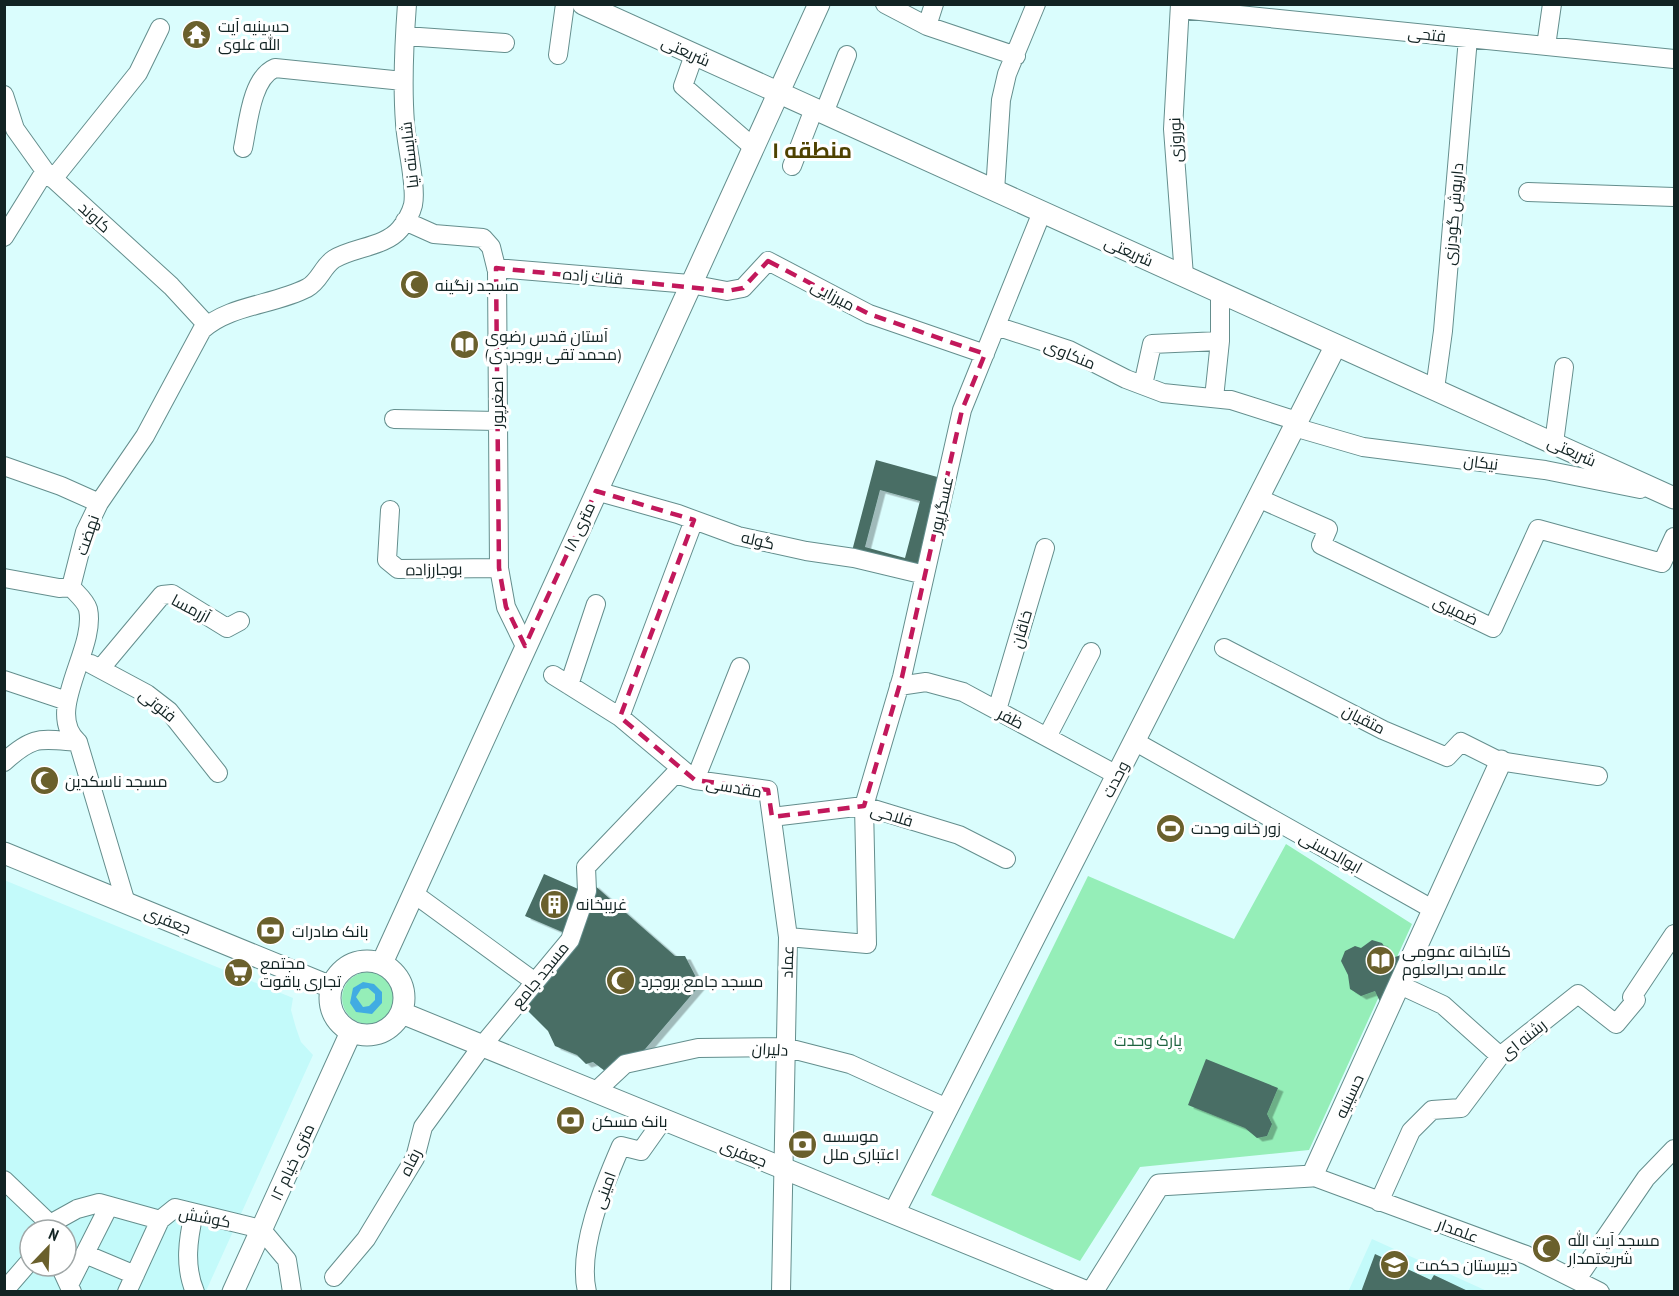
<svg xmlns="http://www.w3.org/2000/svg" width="1679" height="1296" font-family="'PT Sans Narrow',Cairo,sans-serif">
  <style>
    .built { fill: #c3fafa; fill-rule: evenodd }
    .green { fill: #95eeb8 }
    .water { fill: #41ace2; fill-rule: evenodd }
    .building { fill: #496e65; fill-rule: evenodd; filter: url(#shadow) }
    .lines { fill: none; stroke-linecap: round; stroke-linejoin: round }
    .minor-casing { stroke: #648e8d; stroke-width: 20 }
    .tertiary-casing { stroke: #648e8d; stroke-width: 23 }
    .minor { stroke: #fff; stroke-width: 18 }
    .tertiary { stroke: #fff; stroke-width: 21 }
    .marked { fill: none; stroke: #c2185b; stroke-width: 4.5; stroke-dasharray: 12 8; stroke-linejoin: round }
    .labels { text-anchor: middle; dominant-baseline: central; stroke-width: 6; stroke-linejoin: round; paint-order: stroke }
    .poi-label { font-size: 16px; fill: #122323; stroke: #fff; text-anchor: start }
    .street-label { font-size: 16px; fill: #122323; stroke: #fff }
    .park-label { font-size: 16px; fill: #1e6540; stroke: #fff }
    .district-label { font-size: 22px; font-weight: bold; fill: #4e4200; stroke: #fff }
  </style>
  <defs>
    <filter id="shadow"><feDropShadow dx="5.5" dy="3.5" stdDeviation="0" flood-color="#0004"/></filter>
  </defs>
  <rect width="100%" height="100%" fill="#dafdfd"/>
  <path class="built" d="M4 880 293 998 291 1010 296 1028 301 1042 313 1055 206 1291H5ZM30 1230H66V1266H30Z
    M1372 1239 1487 1291 1348 1292Z"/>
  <path class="green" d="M1286 844 1412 924 1309 1150 1140 1167 1080 1261 931 1195 1088 876 1234 939Z
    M342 998a26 26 0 1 1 52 0a26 26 0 1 1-52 0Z"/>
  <path class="water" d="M363 982 374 984 382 992V1003L372 1014 356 1012 350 1003 353 988ZM368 988 375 994V1000L369 1006 363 1007 356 997 361 989Z"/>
  <path class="building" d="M876 460 941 478 917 569 852 551ZM880 490 920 501 905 558 865 547Z
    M544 874 585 892 567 934 525 916Z
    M593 884 675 956H685L700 985 640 1055 605 1071 593 1062 586 1064 577 1055 555 1046 548 1031 522 1005Z
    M1372 940 1382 943 1392 958 1401 955 1382 1006 1375 991 1361 996 1350 989 1348 975 1341 961 1345 951 1355 946 1361 948Z
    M1206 1059 1278 1088 1267 1114 1272 1124 1267 1136 1257 1138 1245 1128 1188 1105Z
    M1375 1254 1431 1280 1434 1275 1470 1292H1361Z"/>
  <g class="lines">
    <defs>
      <path id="minor" d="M885 4 927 26 1016 56
        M1180 4 1173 129 1184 276
        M1180 9 1674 59
        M927 26 934 4
        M405 36 505 43
        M1546 46 1552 4
        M558 55 565 4
        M694 55 683 86 753 147
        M4 95 15 129 45 171 171 286 207 325
        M824 113 847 55
        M243 148C248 125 251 78 275 68L403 81
        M792 166 814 109
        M53 179 138 73 160 28
        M995 191 1001 100 1007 74 1036 4
        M1528 192 1674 197
        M405 221 434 234 483 238 491 247 497 271 499 568 506 607 525 646
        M4 237 45 171
        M496 268 690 284 727 291 743 288 768 261 869 314 985 354
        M996 326 1069 350 1126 379 1163 393 1231 400 1297 421
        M1143 385 1152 344 1220 341
        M1435 389 1443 331 1468 38
        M1214 398 1220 341V292
        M394 419 498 421
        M1294 427 1363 447 1545 470 1640 489
        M1554 443 1564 367
        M4 466 61 486 99 503
        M596 491 678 514 738 536 806 551 854 558 925 575
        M1258 498 1328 529 1321 545 1493 628 1538 529 1662 563 1674 537
        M390 510 387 560 398 569 499 568
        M4 578 59 588 71 587
        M1224 648 1383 730 1447 757 1461 742 1499 761 1598 776
        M91 664 147 694 169 711 218 773
        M101 668 162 595 172 594 227 628 240 621
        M553 675 620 717 695 780 768 790 788 937
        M4 680 67 701
        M569 685 596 604
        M899 686 926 682 963 692 1117 775
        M997 710 1045 548
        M620 717 694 520
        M1047 737 1091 652
        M1134 741 1434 910
        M4 762C34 735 39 739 78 742
        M772 817 864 806 959 835 1006 859
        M413 893 535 982
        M126 903 78 742C43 712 97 649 88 609 86 601 76 593 71 587L85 532 99 503 145 436 202 330C229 305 274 305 307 288 320 281 322 267 334 259 354 247 385 247 400 229 405 223 411 213 413 205 417 186 406 145 405 123 402 84 404 44 407 4
        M1400 985 1443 1005 1500 1056
        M595 1092 625 1064 698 1048 784 1047 850 1064 947 1108
        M1312 1176 1526 1255 1600 1292
        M4 1180 50 1224
        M1379 1202 1411 1131 1432 1110 1461 1108 1500 1056 1578 994 1616 1024 1636 1000 1632 997 1674 934
        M194 1213C188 1239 184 1266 195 1292
        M50 1224 77 1209 99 1203 160 1220 175 1208 261 1229 287 1260 292 1292
        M85 1254 135 1275
        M60 1266 72 1292
        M334 1277 366 1239 415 1158 423 1127 482 1046 570 940 587 891 586 867 675 774 695 780 740 667
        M1577 1279 1646 1178 1674 1149
        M69 1285 109 1206
        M4 1291 30 1261
        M127 1292 160 1220
        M587 1292C577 1249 604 1185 621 1146L641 1151 663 1120
        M781 1292 788 937 867 944 864 806 902 677 962 410 1042 212"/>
      <path id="tertiary" d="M583 4 1674 498
        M4 853 331 987
        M330 998a37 37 0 1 1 74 0a37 37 0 1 1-74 0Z
        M382 963 819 4
        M402 1013 1087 1292
        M894 1213 1336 345
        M233 1292 351 1032
        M1092 1292 1159 1185 1312 1176 1501 761"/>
    </defs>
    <use href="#minor" class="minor-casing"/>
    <use href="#tertiary" class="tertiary-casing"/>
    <use href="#minor" class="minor"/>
    <use href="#tertiary" class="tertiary"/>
  </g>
  <path class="marked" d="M768 261 869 314 985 354 962 410 902 677 864 806 772 817 768 790 695 780 620 717 694 520 596 491 525 646 506 607 499 568 496 268 727 291 743 288Z"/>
  <defs>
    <symbol id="temple-disc" viewBox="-11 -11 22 22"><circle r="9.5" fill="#6a602c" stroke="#fff"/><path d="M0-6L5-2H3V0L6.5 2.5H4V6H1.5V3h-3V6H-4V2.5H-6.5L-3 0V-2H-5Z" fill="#fff"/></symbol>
    <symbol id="mosque-disc" viewBox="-11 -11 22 22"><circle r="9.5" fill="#6a602c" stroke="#fff"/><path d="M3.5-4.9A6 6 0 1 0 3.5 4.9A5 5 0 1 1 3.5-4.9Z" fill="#fff"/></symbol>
    <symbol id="library-disc" viewBox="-11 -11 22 22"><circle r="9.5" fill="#6a602c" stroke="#fff"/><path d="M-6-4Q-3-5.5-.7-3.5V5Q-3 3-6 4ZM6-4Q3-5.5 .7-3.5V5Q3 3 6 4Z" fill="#fff"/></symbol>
    <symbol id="stadium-disc" viewBox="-11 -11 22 22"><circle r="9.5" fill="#6a602c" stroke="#fff"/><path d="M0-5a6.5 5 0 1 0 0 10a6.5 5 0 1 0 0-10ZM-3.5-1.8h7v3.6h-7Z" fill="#fff"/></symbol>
    <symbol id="building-disc" viewBox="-11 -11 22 22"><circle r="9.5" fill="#6a602c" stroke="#fff"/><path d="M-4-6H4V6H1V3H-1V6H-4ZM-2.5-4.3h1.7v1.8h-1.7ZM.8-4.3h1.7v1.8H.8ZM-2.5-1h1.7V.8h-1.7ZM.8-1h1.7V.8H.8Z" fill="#fff"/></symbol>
    <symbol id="bank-disc" viewBox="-11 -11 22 22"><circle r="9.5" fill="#6a602c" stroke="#fff"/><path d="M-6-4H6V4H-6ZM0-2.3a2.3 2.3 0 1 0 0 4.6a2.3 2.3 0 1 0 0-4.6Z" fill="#fff"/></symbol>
    <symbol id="supermarket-disc" viewBox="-11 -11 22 22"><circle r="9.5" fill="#6a602c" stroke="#fff"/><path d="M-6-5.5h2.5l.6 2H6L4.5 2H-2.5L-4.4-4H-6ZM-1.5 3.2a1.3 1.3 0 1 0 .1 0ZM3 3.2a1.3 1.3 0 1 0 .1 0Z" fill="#fff"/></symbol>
    <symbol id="school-disc" viewBox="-11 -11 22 22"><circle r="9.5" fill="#6a602c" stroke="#fff"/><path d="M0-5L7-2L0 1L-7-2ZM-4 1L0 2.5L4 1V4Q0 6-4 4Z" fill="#fff"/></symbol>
  </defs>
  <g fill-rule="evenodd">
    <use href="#temple-disc" x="180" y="18" width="33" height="33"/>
    <use href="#mosque-disc" x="398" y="268" width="33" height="33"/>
    <use href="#library-disc" x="448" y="328" width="33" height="33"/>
    <use href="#mosque-disc" x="28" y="764" width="33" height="33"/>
    <use href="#stadium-disc" x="1154" y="812" width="33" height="33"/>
    <use href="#building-disc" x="538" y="888" width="33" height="33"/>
    <use href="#bank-disc" x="254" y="914" width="33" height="33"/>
    <use href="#library-disc" x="1364" y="944" width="33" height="33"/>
    <use href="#supermarket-disc" x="222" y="956" width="33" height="33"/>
    <use href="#mosque-disc" x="604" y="964" width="33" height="33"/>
    <use href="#bank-disc" x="554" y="1104" width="33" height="33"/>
    <use href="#bank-disc" x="786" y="1128" width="33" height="33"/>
    <use href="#mosque-disc" x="1530" y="1232" width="33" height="33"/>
    <use href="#school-disc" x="1378" y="1248" width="33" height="33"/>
  </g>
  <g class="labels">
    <g class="poi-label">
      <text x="218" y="26">حسینیه آیت<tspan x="218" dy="18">الله علوی</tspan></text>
      <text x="435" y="285">مسجد رنگینه</text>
      <text x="485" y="336">آستان قدس رضوی<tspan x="485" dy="18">(محمد تقی بروجردی)</tspan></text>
      <text x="65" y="781">مسجد ناسکدین</text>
      <text x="1191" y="828">زور خانه وحدت</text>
      <text x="576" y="904">غریبخانه</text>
      <text x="292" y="931">بانک صادرات</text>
      <text x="1402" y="951">کتابخانه عمومی<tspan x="1402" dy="18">علامه بحرالعلوم</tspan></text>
      <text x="260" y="963">مجتمع<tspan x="260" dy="18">تجاری یاقوت</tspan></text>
      <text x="641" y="981">مسجد جامع بروجرد</text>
      <text x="592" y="1121">بانک مسکن</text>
      <text x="823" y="1136">موسسه<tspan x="823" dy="18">اعتباری ملل</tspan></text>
      <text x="1568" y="1240">مسجد آیت الله<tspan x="1568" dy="18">شریعتمدار</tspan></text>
      <text x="1416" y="1265">دبیرستان حکمت</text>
    </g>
    <g class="street-label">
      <text transform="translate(1427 34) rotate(6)">فتحی</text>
      <text transform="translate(686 51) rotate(24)">شریعتی</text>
      <text transform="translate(1175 140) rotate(-92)">نوروزی</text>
      <text transform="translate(409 155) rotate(-96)">شایسته نیا</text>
      <text transform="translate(1453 214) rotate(-85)">داریوش گودرزی</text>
      <text transform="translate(95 217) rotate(42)">کاوند</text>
      <text transform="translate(1129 251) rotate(24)">شریعتی</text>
      <text transform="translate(593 276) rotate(5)">قنات زاده</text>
      <text transform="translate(833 295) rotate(28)">میرزایی</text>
      <text transform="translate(1070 354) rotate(22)">منکاوی</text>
      <text transform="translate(497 402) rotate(-90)">اصغرپور</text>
      <text transform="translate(1572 451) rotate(24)">شریعتی</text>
      <text transform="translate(1481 462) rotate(7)">نیکان</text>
      <text transform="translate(941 505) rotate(-77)">عسگرپور</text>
      <text transform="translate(579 527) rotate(-65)">۱۸ متری</text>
      <text transform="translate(87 535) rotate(-71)">نهضت</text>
      <text transform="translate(758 540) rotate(13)">گوله</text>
      <text transform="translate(434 569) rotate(-1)">بوجارزاده</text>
      <text transform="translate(191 608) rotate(28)">آزرمسا</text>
      <text transform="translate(1456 610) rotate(26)">ضمیری</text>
      <text transform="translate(1021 629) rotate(-74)">خاقان</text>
      <text transform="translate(158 705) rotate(39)">فتوتی</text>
      <text transform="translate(1011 718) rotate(28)">ظفر</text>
      <text transform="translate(1364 719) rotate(27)">متقیان</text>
      <text transform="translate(1115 779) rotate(-63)">وحدت</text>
      <text transform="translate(734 787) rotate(10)">مقدسی</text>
      <text transform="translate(892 815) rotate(17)">فلاحی</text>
      <text transform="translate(1331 852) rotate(29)">ابوالحسنی</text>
      <text transform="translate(168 920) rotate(22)">جعفری</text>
      <text transform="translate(787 962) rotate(-88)">عماد</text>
      <text transform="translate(540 975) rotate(-51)">مسجد جامع</text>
      <text transform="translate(1523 1039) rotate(-39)">رشنه ای</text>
      <text transform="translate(770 1049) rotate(3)">دلیران</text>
      <text transform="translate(1349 1096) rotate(-65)">حسینیه</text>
      <text transform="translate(744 1153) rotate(22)">جعفری</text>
      <text transform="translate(292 1162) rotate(-65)">۱۲ متری خیام</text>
      <text transform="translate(410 1162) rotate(-64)">رفاه</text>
      <text transform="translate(604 1190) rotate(-70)">امینی</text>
      <text transform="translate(205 1217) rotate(11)">کوشش</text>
      <text transform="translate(1458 1230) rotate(20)">علمدار</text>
    </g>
    <g class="park-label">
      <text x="1148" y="1040">پارک وحدت</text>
    </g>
    <g class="district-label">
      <text x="812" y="150">منطقه ۱</text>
    </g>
  </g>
  <rect width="1679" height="1296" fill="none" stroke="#122323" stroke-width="12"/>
  <g transform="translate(48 1248) rotate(23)"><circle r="28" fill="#ffffff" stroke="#a0a7a7" stroke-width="1.5"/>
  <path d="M0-4.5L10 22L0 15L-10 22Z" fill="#6a602c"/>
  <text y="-9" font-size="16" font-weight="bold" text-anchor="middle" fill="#122323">N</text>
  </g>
</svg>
